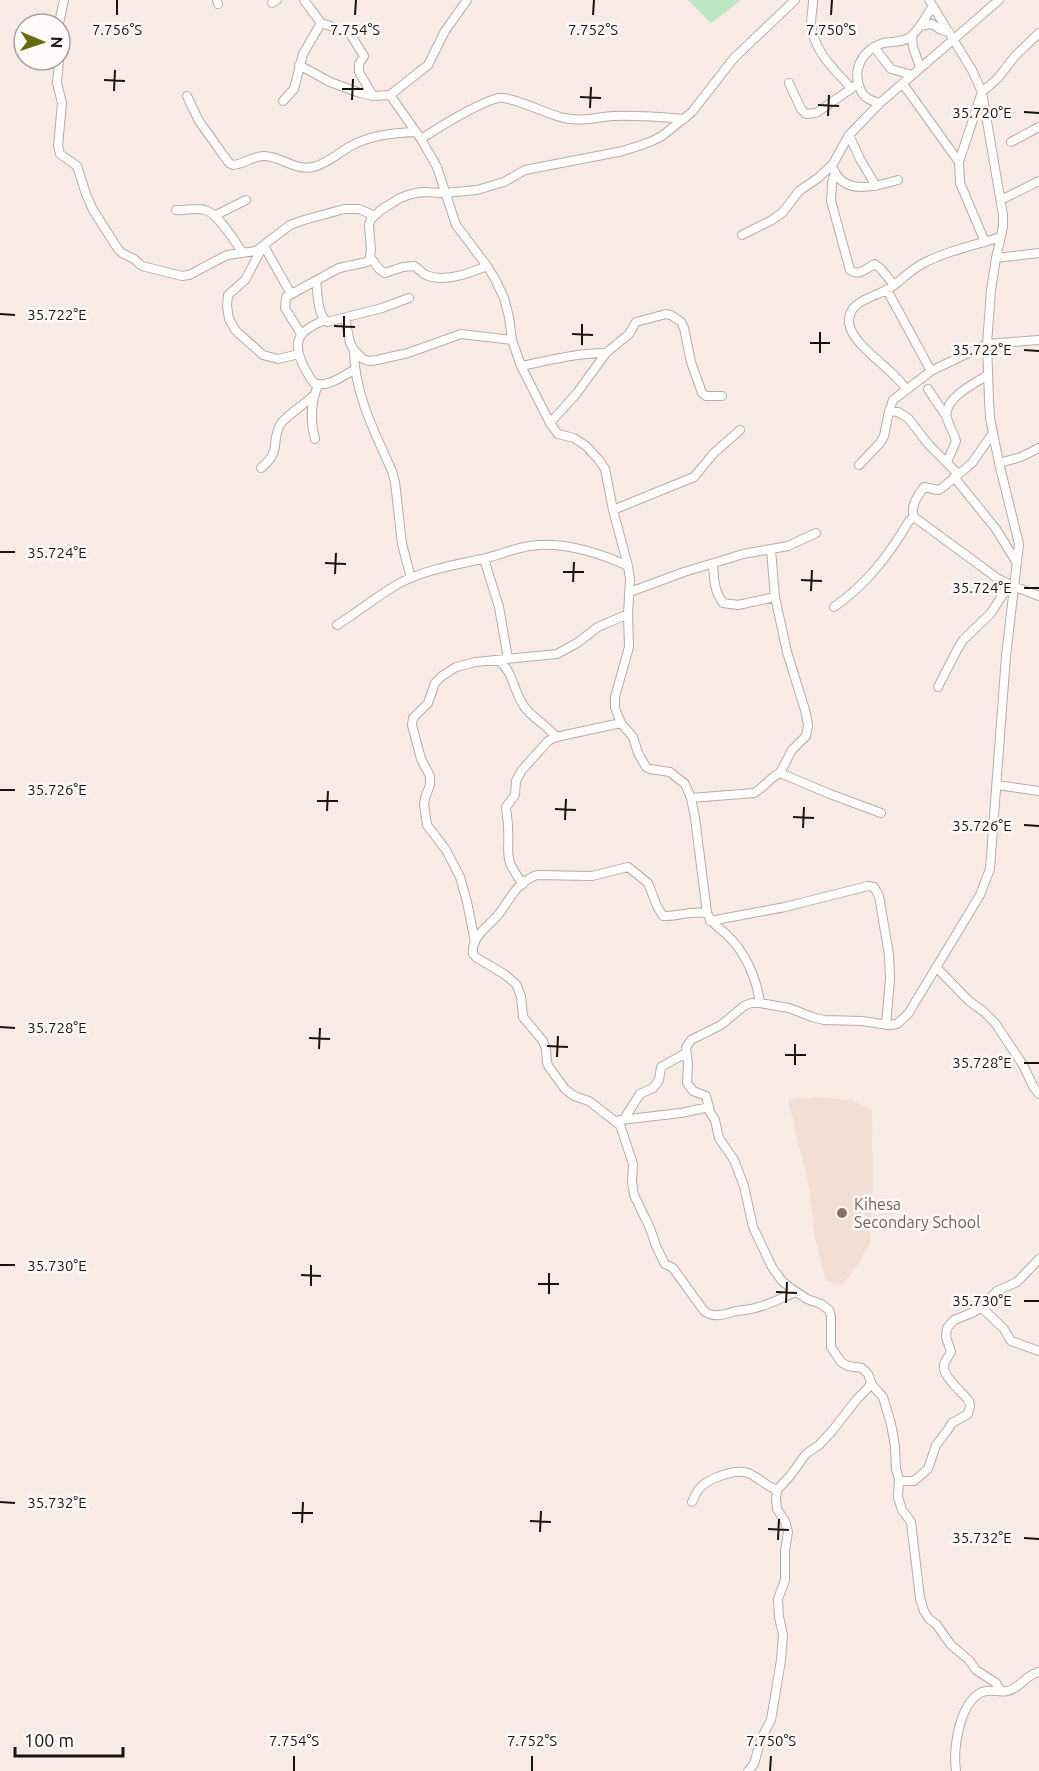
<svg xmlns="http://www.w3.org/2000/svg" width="1039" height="1771" font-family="Ubuntu,sans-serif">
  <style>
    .built { fill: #f3ded6 }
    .green { fill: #bde5c1 }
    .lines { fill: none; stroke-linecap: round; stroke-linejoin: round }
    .street-casing { stroke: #b8aca7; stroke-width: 10 }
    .street { stroke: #fff; stroke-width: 8 }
    .ticks { fill: none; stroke: #181412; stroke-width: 2 }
    .education-dot { fill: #8d6e63; stroke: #fefbfa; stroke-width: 2 }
    .labels { text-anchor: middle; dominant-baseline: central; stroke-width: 5; stroke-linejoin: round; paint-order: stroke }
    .education-label { font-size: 16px; fill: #785e54; stroke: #fefbfa; text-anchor: start }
    .ticks-label { font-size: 15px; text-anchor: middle; fill: #181412; stroke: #fefbfa; stroke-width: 5; stroke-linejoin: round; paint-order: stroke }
  </style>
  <rect width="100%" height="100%" fill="#f8ebe6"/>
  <path class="built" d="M816 1097 851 1100 872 1110 873 1184 870 1243 857 1266 842 1285 826 1281 815 1239 809 1187 788 1100Z"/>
  <path class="green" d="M688 0H741L711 23Z"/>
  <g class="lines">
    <defs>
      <path id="street" d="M217 0 218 4
        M304 0 321 23 349 32 364 56 359 64V72L373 96
        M813 0C813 8 811 16 811 24 814 52 834 69 851 88
        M272 3 277 0
        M59 23 64 0
        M920 26 932 24 941 30 949 32
        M912 36 913 47 920 67
        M874 47 891 69 912 75
        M59 61 57 83 62 103 58 146 60 154 77 166 86 194 93 210 118 249 122 253 134 259 142 266 182 276 189 275 227 255 256 251 290 225 304 220 344 209H359L373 215
        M299 65 330 82 360 93 373 96 390 95 428 65 445 31 467 0
        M789 83 801 109 806 114 816 113 855 86
        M903 84 959 162
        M390 95 421 139 437 167 456 225 487 266 495 279 504 298 509 317 512 340 521 366 550 423 558 434 574 438 586 446 599 460 605 469 613 510 628 566 630 579 628 614 629 647 615 697V708L621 723 633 737 638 753 646 767 650 769 670 772 685 784 691 798 695 818 707 913C712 925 722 929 730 938 746 954 757 980 760 1003
        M187 96 199 121 229 163 233 165C244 164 253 156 264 156 281 156 295 171 313 167 327 164 337 154 349 147 370 135 392 133 416 132
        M283 101 294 89 303 54 321 23
        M880 103C872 101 865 99 861 91 851 70 862 50 883 43 892 41 904 43 911 36 920 29 926 16 933 6
        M849 135 860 159 876 186
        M421 139C441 126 476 104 498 98 509 95 549 115 564 118 582 122 597 117 614 116 638 115 661 117 684 119
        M1011 142 1039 127
        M834 170C845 196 877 186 898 180
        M835 172 832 183 831 201 850 270C860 277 866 268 875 264L881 269 894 285
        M1001 200 1039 181
        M176 210C185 211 196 207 205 210 218 213 235 242 243 253
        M214 216 246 200
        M742 235 772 220 783 212 799 191 818 178 833 164 849 135 880 103 999 0
        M985 242 960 183 959 162 982 92 998 78 1015 56 1039 33
        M264 246 291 294
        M262 248 245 280 228 295 227 306 229 319 236 331 263 355 278 359 299 354
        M370 257 380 270 385 273 403 267 414 266C419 268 421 273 426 275 444 283 470 273 487 266
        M996 258 1039 253
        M316 281C318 293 317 314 327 322L382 308 409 298
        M887 290 931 371
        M345 318 350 343 354 350 363 359 369 361 377 360 408 353 461 334 512 340
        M324 320C317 324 308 327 303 333 290 346 305 371 314 383 328 388 342 376 354 370
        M301 334 285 308 286 297 339 268 367 262 370 257 371 250 369 225 371 219 381 210 400 198 411 194 422 192 445 193 477 190 504 182 525 170 623 151 650 142 662 136 692 112 734 58 795 0
        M354 350C354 393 375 433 392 471L395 482 402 544 411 578
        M521 366C550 360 577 353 606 353
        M906 389C894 369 852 346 849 323 847 301 875 297 888 289 900 282 909 271 922 264 946 251 975 245 1001 237
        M928 389 946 416
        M889 411 898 412 908 418 929 445 958 474
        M550 423 577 393 606 353 629 334 636 322 666 314 671 315 681 322 684 328 691 362 702 393 706 396H722
        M315 439C310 421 311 402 318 385
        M947 462 956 441C954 433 949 426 947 418 942 399 975 383 988 375
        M999 463 1021 457 1039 448
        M859 465 880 443 884 436 889 411 893 400 931 371 987 344 1039 340
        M261 468C283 449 270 444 280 425 283 418 306 403 313 396
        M954 477 996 529 1017 563
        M613 510 694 477 714 453 740 430
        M914 517C910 506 917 497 924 487L938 490 942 488 972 463 993 433
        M771 550 775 597 787 652 805 710 808 725 806 736 792 750 780 773
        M484 559 499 607 508 659
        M713 564C714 579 714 591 723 603L738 605 775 597
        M630 592 684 572 727 559 743 554 788 546 816 533
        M834 607C867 584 889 555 909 521L914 517 997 578 1013 586 1039 596
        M337 625C358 612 377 596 398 584 424 570 454 565 482 559 498 556 514 548 530 546 563 541 599 553 628 566
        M498 660C515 672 513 695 527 710 536 720 546 725 556 737
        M938 687 957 650 963 640 991 613 1003 594 1007 584
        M997 785 1039 791
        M691 798 754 793C764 788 770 777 780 773L830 794 881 813
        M523 884C502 856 510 856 508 826 508 819 506 813 506 807L515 795 516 781 522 770 548 741 556 737 621 723
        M707 913C688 910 680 917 663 916L657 906 648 883 628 867 592 876 537 875C516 882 510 900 498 915 488 927 471 936 473 954L477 958 504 974 516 984 521 996 523 1017 543 1041 546 1049 547 1063 549 1067 565 1089 574 1096 589 1101 620 1125 633 1164 632 1182 634 1195 650 1228 656 1246 665 1264 673 1268 704 1311C714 1319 725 1314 736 1311 742 1310 749 1310 755 1308 769 1305 783 1297 796 1292
        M710 921 785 907 868 886 874 887 879 896 889 955 890 979 886 1025
        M475 942 467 902 460 877 446 850 427 825 424 805 425 798 430 785V776L421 759 412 725 413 718 428 703 435 683 442 676 456 667 476 662 557 654 577 643 598 627 628 614
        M936 967 969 1001 983 1011 995 1023 1023 1065 1033 1086 1039 1094
        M624 1119 640 1094 653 1088 659 1080 661 1067 686 1053
        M620 1120 681 1113 709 1107
        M981 1307 1004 1329 1011 1341 1039 1351
        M871 1384 883 1397 891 1424 895 1446 896 1469 899 1479 898 1497 902 1510 911 1522 920 1598 924 1611 929 1619 936 1624 951 1645 969 1660 976 1670 996 1683 1001 1691
        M899 1481H914L928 1469 936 1445 947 1431 952 1423 968 1414 970 1406 969 1401C963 1393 941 1375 944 1365 945 1360 949 1356 951 1352L946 1337 947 1328 954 1320 974 1312 980 1308 997 1291 1017 1282 1039 1259
        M692 1502C694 1498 696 1493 699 1489 707 1479 735 1468 748 1473 758 1477 766 1486 777 1490
        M748 1771 754 1764 761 1739 771 1720 781 1660 783 1635 779 1617 778 1599 785 1580V1551L788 1532 785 1521 777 1509 776 1498 777 1490 790 1476 806 1454 819 1445 832 1431 857 1399 868 1388 871 1382 868 1374 862 1368 848 1366 841 1362 831 1347V1316L829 1310 821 1304 807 1299 792 1289 782 1281 772 1267 753 1227 744 1186 734 1160 719 1138 715 1120 710 1112 706 1096 693 1091 687 1083 688 1064 686 1047 691 1040 721 1025 744 1006 751 1003H760L789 1008 812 1017 824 1020 862 1021 889 1025 897 1024 908 1014 980 895 990 869 1006 656 1019 544 999 463 990 418 989 400 987 344 991 290 996 258 1003 227V215L982 92 972 70 929 0
        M956 1771C953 1749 959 1705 980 1693 989 1688 998 1693 1007 1691 1020 1689 1026 1674 1039 1672"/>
    </defs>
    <use href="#street" class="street-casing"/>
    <use href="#street" class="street"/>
  </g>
  <path class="ticks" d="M117 15V0M355 15 356 0M593 15 594 0M831 15 832 0M104 80 125 81M342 89H363M114 91 115 70M580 97 601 98M352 100 353 79M818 105 839 106M590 108 591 87M1024 112 1039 113M828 116 829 95M0 314 15 315M334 326 355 327M572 334 593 335M344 337V316M810 343H830M582 345V324M1024 350 1039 351M820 353V332M0 552H15M325 563 346 564M563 572H584M335 574 336 553M801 580 822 581M573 582 574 562M1024 588H1039M811 591 812 570M0 790H15M317 801H338M555 809 576 810M327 811 328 791M793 817 814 818M565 820 566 799M1024 825 1039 826M803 828 804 807M0 1027 15 1028M309 1038 330 1039M547 1046 568 1047M319 1049 320 1028M785 1055H806M557 1057 558 1036M1024 1063H1039M795 1065V1044M0 1265H15M301 1275 321 1276M538 1284H559M311 1286V1265M776 1292 797 1293M549 1294V1273M1024 1301H1039M786 1303 787 1282M0 1502 15 1503M292 1513H313M530 1521 551 1522M302 1523 303 1502M768 1529 789 1530M540 1532 541 1511M1024 1538 1039 1539M778 1540 779 1519M294 1771V1756M532 1771V1756M770 1771 771 1756"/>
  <circle class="education-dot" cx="842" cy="1213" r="6"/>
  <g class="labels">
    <g class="education-label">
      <text x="854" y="1204">Kihesa<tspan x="854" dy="18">Secondary School</tspan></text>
    </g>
  </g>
  <g class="ticks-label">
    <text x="117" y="35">7.756°S</text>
    <text x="355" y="35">7.754°S</text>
    <text x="593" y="35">7.752°S</text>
    <text x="831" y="35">7.750°S</text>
    <text x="982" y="118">35.720°E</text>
    <text x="57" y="320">35.722°E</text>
    <text x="982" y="355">35.722°E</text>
    <text x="57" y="558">35.724°E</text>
    <text x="982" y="593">35.724°E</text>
    <text x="57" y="795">35.726°E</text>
    <text x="982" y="831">35.726°E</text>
    <text x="57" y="1033">35.728°E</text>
    <text x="982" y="1068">35.728°E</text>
    <text x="57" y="1271">35.730°E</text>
    <text x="982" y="1306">35.730°E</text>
    <text x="57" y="1508">35.732°E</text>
    <text x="982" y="1543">35.732°E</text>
    <text x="294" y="1746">7.754°S</text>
    <text x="532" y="1746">7.752°S</text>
    <text x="771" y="1746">7.750°S</text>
  </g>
  <g transform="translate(42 42) rotate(92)"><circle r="28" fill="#fefbfa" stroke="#a29f9d" stroke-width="1.5"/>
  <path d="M0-4.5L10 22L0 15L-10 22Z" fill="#666b0e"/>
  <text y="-9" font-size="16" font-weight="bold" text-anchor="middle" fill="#181412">N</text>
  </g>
  <path d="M15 1747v9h108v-9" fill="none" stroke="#181412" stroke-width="3"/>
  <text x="24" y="1747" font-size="18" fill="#181412" stroke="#fefbfa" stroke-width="4.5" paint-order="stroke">100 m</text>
</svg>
